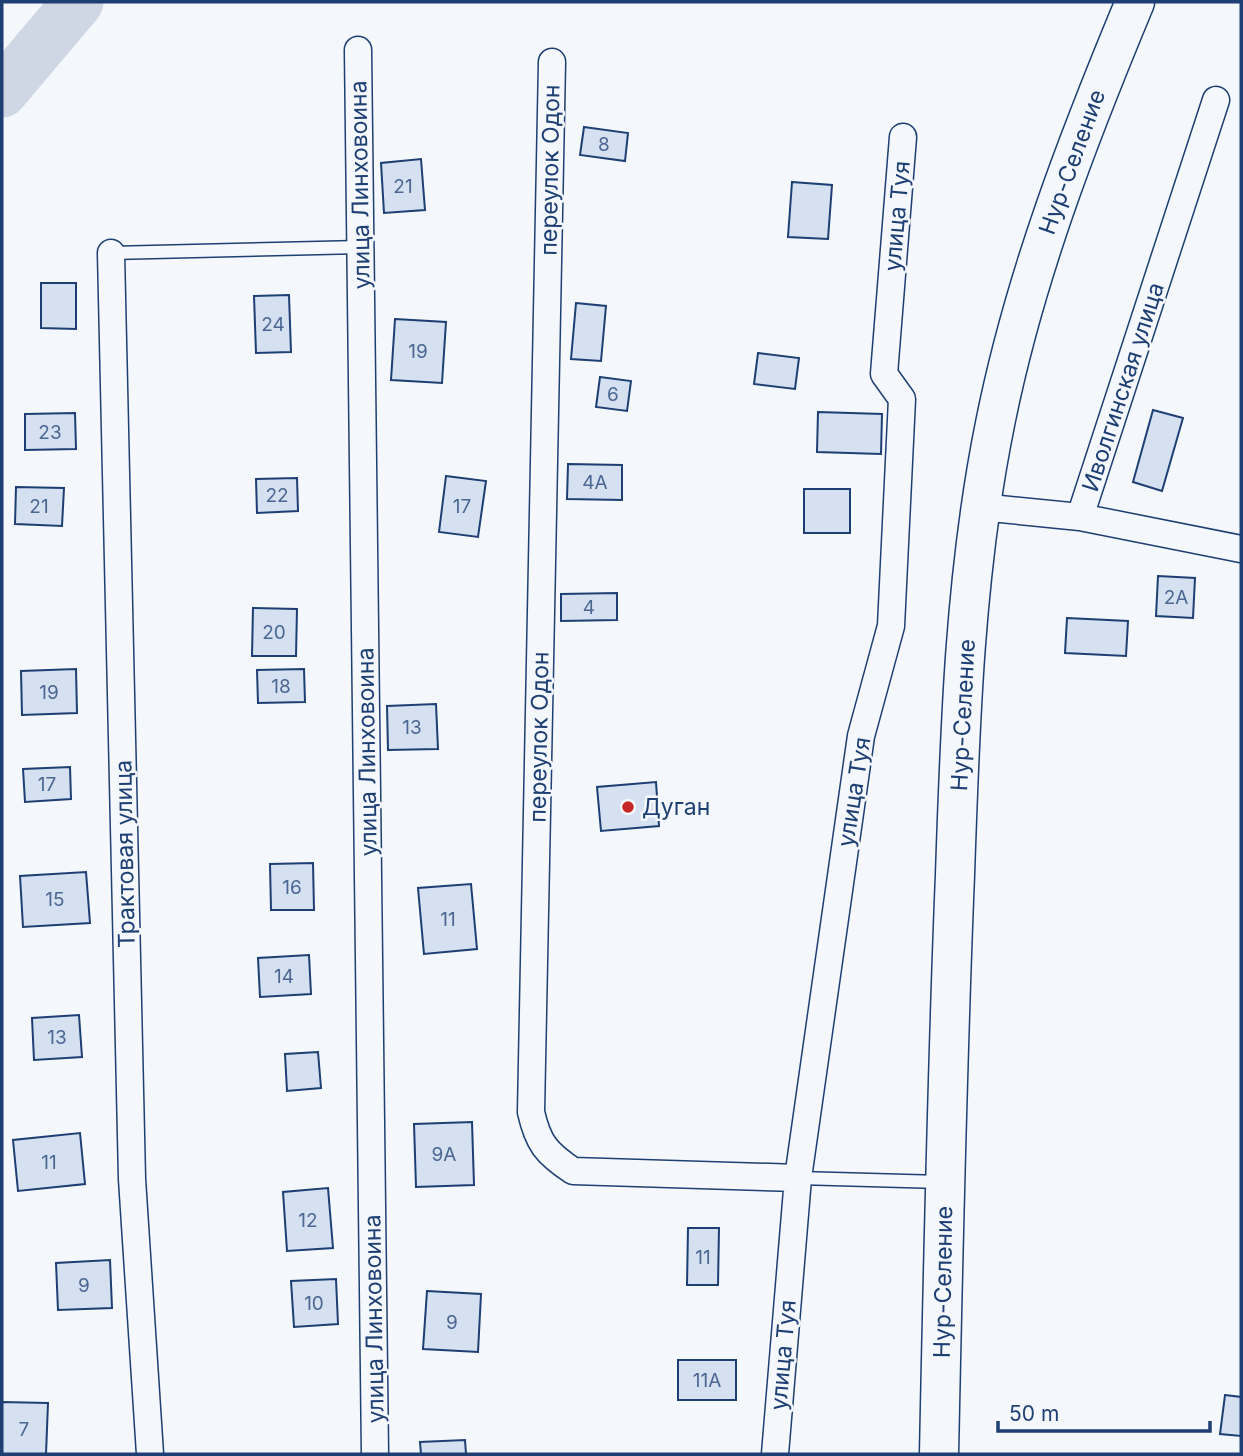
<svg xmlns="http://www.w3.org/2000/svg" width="1243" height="1456" font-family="Inter,sans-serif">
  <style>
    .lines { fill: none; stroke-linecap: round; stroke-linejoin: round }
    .river { stroke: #cfd7e4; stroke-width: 51 }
    .building { fill: #d5e0f0; stroke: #1d3f73; stroke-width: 2 }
    .lane-casing { stroke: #1d3f73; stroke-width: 15 }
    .street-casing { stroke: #1d3f73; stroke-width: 29 }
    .highway-casing { stroke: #1d3f73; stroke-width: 41 }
    .lane { stroke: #f4f7fb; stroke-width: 12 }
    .street { stroke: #f4f7fb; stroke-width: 26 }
    .highway { stroke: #f4f7fb; stroke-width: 38 }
    .poi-dot { fill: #c62828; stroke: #f4f7fb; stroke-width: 2.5 }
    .labels { text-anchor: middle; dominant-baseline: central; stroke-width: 5; stroke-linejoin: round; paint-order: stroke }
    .number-label { font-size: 19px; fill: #4b6792 }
    .street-label { font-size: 23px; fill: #1d3f73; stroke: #f4f7fb }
    .poi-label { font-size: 23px; fill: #1d3f73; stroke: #f4f7fb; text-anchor: start }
  </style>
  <rect width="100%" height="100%" fill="#f4f7fb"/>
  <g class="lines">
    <path class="river" d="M2 92 78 2"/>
  </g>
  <path class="building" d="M584 127 628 133 625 161 580 155Z
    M421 159 425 210 384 213 381 163Z
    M792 182 832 185 828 239 788 237Z
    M41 283H76V329L41 328Z
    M289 295 291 352 256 353 254 296Z
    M576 303 606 306 601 361 571 359Z
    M395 319 446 322 442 383 391 380Z
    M758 353 799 358 795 389 754 384Z
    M600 377 631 381 627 411 596 407Z
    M1153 410 1183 418 1162 491 1133 482Z
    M818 412 882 414 881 454 817 452Z
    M75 413 76 449 25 450V414Z
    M568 464 622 465V500L567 499Z
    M446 476 486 481 478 537 439 532Z
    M297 478 298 511 257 513 256 479Z
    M16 487 64 488 62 526 15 524Z
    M804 489H850V533H804Z
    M1158 576 1195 578 1193 618 1156 616Z
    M617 593V620L561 621V594Z
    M253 608 297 609 296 656H252Z
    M1067 618 1128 621 1126 656 1065 653Z
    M76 669 77 713 22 715 21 671Z
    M304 669 305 702 258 703 257 670Z
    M436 704 438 749 388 750 387 706Z
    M70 767 71 799 25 802 23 769Z
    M656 782 659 826 601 831 597 787Z
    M313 863 314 910H271L270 864Z
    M86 872 90 923 23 927 20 876Z
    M471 884 477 949 424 954 418 888Z
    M309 955 311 994 260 997 258 958Z
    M79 1015 82 1057 34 1060 32 1018Z
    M318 1052 321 1088 287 1091 285 1054Z
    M472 1122 474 1185 416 1187 414 1124Z
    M80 1133 85 1184 18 1191 13 1140Z
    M328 1188 333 1248 287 1251 283 1192Z
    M688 1228H719L718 1285H687Z
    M110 1260 112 1308 58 1310 56 1263Z
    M336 1279 338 1324 294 1327 291 1281Z
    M427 1291 481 1294 478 1352 423 1349Z
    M678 1360H736V1400H678Z
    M1225 1395 1241 1397V1436L1220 1434Z
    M2 1402 48 1403 46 1454H2Z
    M465 1440 466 1454H421L420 1442Z"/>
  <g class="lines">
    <defs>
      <path id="lane" d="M111 253 361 247
        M798 1178 941 1182"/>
      <path id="street" d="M358 50 375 1454
        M552 62 531 1112C538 1143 546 1153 573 1171L798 1178
        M111 253 132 1179 150 1454
        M980 507 1080 517 1241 549
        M1080 517 1216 100
        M775 1454 798 1178 861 736 891 626 902 399 884 374 903 137"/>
      <path id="highway" d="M939 1454C943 1261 947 1068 955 875 960 725 965 572 995 424 1024 278 1078 139 1135 2"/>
    </defs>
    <use href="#lane" class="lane-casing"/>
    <use href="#street" class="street-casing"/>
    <use href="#highway" class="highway-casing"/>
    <use href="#lane" class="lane"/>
    <use href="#street" class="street"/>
    <use href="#highway" class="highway"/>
  </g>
  <circle class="poi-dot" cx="628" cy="807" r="7"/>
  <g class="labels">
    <g class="number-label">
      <text x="604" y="144">8</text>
      <text x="403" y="186">21</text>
      <text x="273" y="324">24</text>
      <text x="418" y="351">19</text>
      <text x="613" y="394">6</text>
      <text x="50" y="432">23</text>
      <text x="595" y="482">4А</text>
      <text x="277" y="495">22</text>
      <text x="39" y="506">21</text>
      <text x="462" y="506">17</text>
      <text x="1176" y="597">2А</text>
      <text x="589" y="607">4</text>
      <text x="274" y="632">20</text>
      <text x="281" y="686">18</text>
      <text x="49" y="692">19</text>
      <text x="412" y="727">13</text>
      <text x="47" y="784">17</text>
      <text x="292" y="887">16</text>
      <text x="55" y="899">15</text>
      <text x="448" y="919">11</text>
      <text x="284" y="976">14</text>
      <text x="57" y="1037">13</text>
      <text x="444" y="1154">9А</text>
      <text x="49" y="1162">11</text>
      <text x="308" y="1220">12</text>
      <text x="703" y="1257">11</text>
      <text x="84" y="1285">9</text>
      <text x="314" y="1303">10</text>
      <text x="452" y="1322">9</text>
      <text x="707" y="1380">11А</text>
      <text x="24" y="1429">7</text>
    </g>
    <g class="street-label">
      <text transform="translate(1072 162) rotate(-70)">Нур-Селение</text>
      <text transform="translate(550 170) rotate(-89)">переулок Одон</text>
      <text transform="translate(360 185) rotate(-91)">улица Линховоина</text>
      <text transform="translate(897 216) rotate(-85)">улица Туя</text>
      <text transform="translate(1123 387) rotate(-72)">Иволгинская улица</text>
      <text transform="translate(963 715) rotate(-87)">Нур-Селение</text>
      <text transform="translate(539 737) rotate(-89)">переулок Одон</text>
      <text transform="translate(367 752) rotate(-91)">улица Линховоина</text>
      <text transform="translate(854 792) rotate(-81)">улица Туя</text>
      <text transform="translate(125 854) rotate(-91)">Трактовая улица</text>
      <text transform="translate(943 1282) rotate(-89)">Нур-Селение</text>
      <text transform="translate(374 1319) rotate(-91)">улица Линховоина</text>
      <text transform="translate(783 1355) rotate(-85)">улица Туя</text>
    </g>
    <g class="poi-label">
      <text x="642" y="807">Дуган</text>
    </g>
  </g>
  <rect width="1243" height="1456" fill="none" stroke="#1d3f73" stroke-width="7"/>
  <path d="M998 1421v10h212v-10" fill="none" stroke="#1d3f73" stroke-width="3.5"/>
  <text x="1009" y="1421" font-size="21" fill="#1d3f73" stroke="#f4f7fb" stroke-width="5" paint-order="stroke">50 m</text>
</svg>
